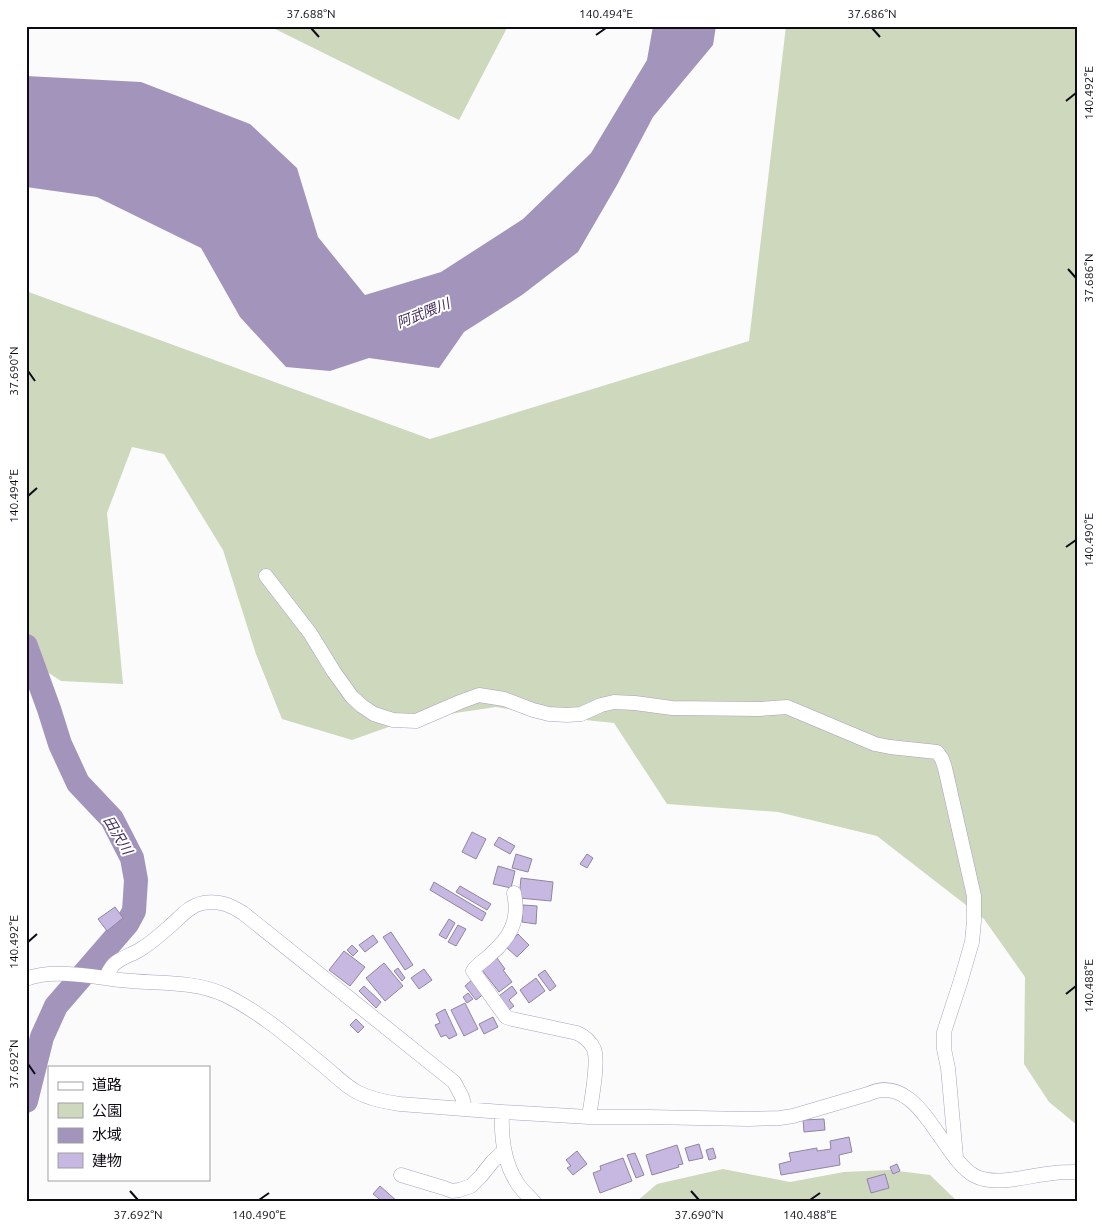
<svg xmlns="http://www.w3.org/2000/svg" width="1103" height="1228" font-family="Ubuntu,'Noto Sans JP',sans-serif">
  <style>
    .green { fill: #cdd8bd }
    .water { fill: #a394bc }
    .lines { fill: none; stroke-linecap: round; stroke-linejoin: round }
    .river { stroke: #a394bc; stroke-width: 24 }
    .building { fill: #c7b8e1; stroke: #8f85a1 }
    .minor-casing { stroke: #aba1be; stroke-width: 15 }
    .minor { stroke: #fff; stroke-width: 14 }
    .ticks { fill: none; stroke: #0f0b15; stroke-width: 2 }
    .labels { text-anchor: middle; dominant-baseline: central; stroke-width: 4; stroke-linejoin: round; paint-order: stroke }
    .water-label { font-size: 14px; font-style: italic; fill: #412a5e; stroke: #fff }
    .neatline { fill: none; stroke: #0f0b15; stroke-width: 2 }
    .ticks-label { font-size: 12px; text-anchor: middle; fill: #0f0b15 }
  </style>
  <rect width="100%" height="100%" fill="#fbfbfb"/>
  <path class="green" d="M269 26H508L459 120Z
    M786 26H1077V1125L1049 1102 1024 1064 1025 977 984 919 877 836 778 812 667 804 614 723 557 717 496 707 408 720 352 740 282 719 256 654 223 550 164 454 132 447 107 513 123 684 61 681 26 658V291L430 439 749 341Z
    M723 1169 790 1182 844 1172 890 1170 930 1175 958 1202H636L657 1184Z"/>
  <path class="water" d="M653 26H716L713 45 653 117 617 185 578 252 522 295 464 332 439 368 369 358 330 371 286 367 240 317 201 248 97 197 26 187V76L141 82 250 124 297 168 318 237 365 295 441 272 523 219 591 153 647 60Z"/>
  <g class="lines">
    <path class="river" d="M26 646 49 709 60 744 78 783 112 819 132 858 136 880 134 911 127 924 56 1006 42 1037 26 1101"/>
  </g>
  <path class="building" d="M472 832 486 839 476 859 462 852Z
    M499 837 515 846 510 854 494 845Z
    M516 854 532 859 528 872 512 868Z
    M587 854 593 858 587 868 580 864Z
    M498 866 515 871 511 888 493 884Z
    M521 878 553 882 551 901 519 898Z
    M434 882 486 913 482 921 430 890Z
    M460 886 491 904 487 910 456 892Z
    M523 905 537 906 536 924 522 922Z
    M115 907 123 918 107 931 98 919Z
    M449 919 455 923 446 939 439 935Z
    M458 925 466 929 456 946 448 942Z
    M391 932 413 965 405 970 383 937Z
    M518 934 529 945 517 957 506 947Z
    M373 935 378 942 365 952 359 945Z
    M352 945 358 951 353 956 347 950Z
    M344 951 365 967 350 986 329 970Z
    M497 958 505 969 503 970 512 982 499 992 482 970Z
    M384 963 403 986 385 1001 366 978Z
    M398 968 405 978 402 981 394 971Z
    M424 969 432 980 419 989 411 978Z
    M545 970 556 986 550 991 538 975Z
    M474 978 485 993 476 1000 465 986Z
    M536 978 545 991 529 1003 520 990Z
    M364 986 381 1002 376 1008 359 991Z
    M512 986 517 993 509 1000 514 1006 505 1013 495 999Z
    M468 993 473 999 467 1003 463 997Z
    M465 1003 478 1029 464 1036 451 1010Z
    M445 1009 457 1035 449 1039 446 1035 441 1037 435 1025 440 1023 436 1014Z
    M493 1017 498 1027 484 1034 479 1024Z
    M356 1019 364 1027 358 1033 350 1025Z
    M824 1119 825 1130 804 1132 803 1120Z
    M849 1137 852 1152 839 1155 840 1165 781 1175 779 1164 791 1161 789 1153 817 1148V1151L831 1149 830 1141Z
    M699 1144 703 1158 689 1161 685 1148Z
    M677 1145 683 1164 678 1165 679 1167 652 1175 646 1155Z
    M713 1148 716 1158 709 1160 706 1150Z
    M577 1151 587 1164 573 1175 567 1168 571 1166 566 1160Z
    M635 1153 644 1175 636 1178 627 1155Z
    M623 1158 632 1181 600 1193 593 1173 601 1170 600 1166Z
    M897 1164 900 1171 893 1174 890 1167Z
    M885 1174 889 1188 871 1193 867 1179Z
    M380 1186 398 1202H383L373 1194Z"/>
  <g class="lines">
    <defs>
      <path id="minor" d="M266 576 310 633 334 672 352 697 362 706 374 714 393 720 416 721 460 702 479 695 504 699 533 710 549 714 567 715 581 714 601 705 614 702 635 703 672 708 759 709 787 707 875 744 890 747 937 752 942 759 945 768 974 896V921L972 942 961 980 944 1032V1049L948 1068 956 1157
        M514 893C520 920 510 938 490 955 484 961 477 964 473 971L506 1017 512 1019 577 1033C584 1036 590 1041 594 1049 599 1062 591 1102 589 1117
        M106 977C108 973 110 968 114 964 122 957 132 955 141 949 151 943 160 935 169 927 180 918 188 906 203 903 219 900 230 905 243 913L454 1082 462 1097 465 1108
        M26 979C51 968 94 977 120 980 155 984 193 980 225 995 262 1013 293 1041 324 1066 335 1075 344 1085 357 1092 370 1099 385 1102 400 1104L502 1112 589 1117H648L748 1119 780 1118 793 1116 868 1094C919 1070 941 1158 975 1176 998 1187 1029 1175 1054 1173 1061 1172 1069 1172 1077 1172
        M502 1112C501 1135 503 1160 516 1181 520 1189 528 1195 534 1202
        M401 1175 444 1188 452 1191 459 1190 471 1186 481 1176 493 1161 504 1151"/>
    </defs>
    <use href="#minor" class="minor-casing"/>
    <use href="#minor" class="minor"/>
  </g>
  <path class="ticks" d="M311 28 319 37M872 28 880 37M596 35 606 28M1066 101 1076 93M1068 269 1076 278M28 371 35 381M28 496 37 488M1066 547 1076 540M28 942 37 934M1066 994 1076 986M28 1064 35 1074M130 1191 138 1200M691 1191 699 1200M259 1200 269 1193M810 1200 820 1193"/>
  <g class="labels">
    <g class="water-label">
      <text transform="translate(423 313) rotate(-22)">阿武隈川</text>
      <text transform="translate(118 835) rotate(59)">田沢川</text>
    </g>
  </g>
  <rect width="1103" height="1228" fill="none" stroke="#ffffff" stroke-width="55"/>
  <rect x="48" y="1066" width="162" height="115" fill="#ffffff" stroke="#9f9da1"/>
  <rect x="58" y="1082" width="25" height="8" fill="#ffffff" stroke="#9f9da1"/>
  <text x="92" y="1090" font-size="15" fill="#0f0b15">道路</text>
  <rect x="58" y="1103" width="25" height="15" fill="#cdd8bd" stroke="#9f9da1"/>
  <text x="92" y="1116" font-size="15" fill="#0f0b15">公園</text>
  <rect x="58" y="1128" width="25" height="15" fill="#a394bc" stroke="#9f9da1"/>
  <text x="92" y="1140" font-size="15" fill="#0f0b15">水域</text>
  <rect x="58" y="1153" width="25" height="15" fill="#c7b8e1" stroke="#9f9da1"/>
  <text x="92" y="1166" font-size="15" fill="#0f0b15">建物</text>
  <rect x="28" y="28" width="1048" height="1172" class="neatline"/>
  <g class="ticks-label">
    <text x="311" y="18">37.688°N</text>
    <text x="606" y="18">140.494°E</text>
    <text x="872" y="18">37.686°N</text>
    <text transform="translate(1089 93) rotate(-90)" y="4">140.492°E</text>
    <text transform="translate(1089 278) rotate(-90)" y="4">37.686°N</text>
    <text transform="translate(14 371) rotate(-90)" y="4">37.690°N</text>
    <text transform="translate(14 496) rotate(-90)" y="4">140.494°E</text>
    <text transform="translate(1089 540) rotate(-90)" y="4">140.490°E</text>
    <text transform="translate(14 942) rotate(-90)" y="4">140.492°E</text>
    <text transform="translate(1089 986) rotate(-90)" y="4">140.488°E</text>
    <text transform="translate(14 1064) rotate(-90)" y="4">37.692°N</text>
    <text x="138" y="1219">37.692°N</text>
    <text x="259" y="1219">140.490°E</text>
    <text x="699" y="1219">37.690°N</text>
    <text x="810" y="1219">140.488°E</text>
  </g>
</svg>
